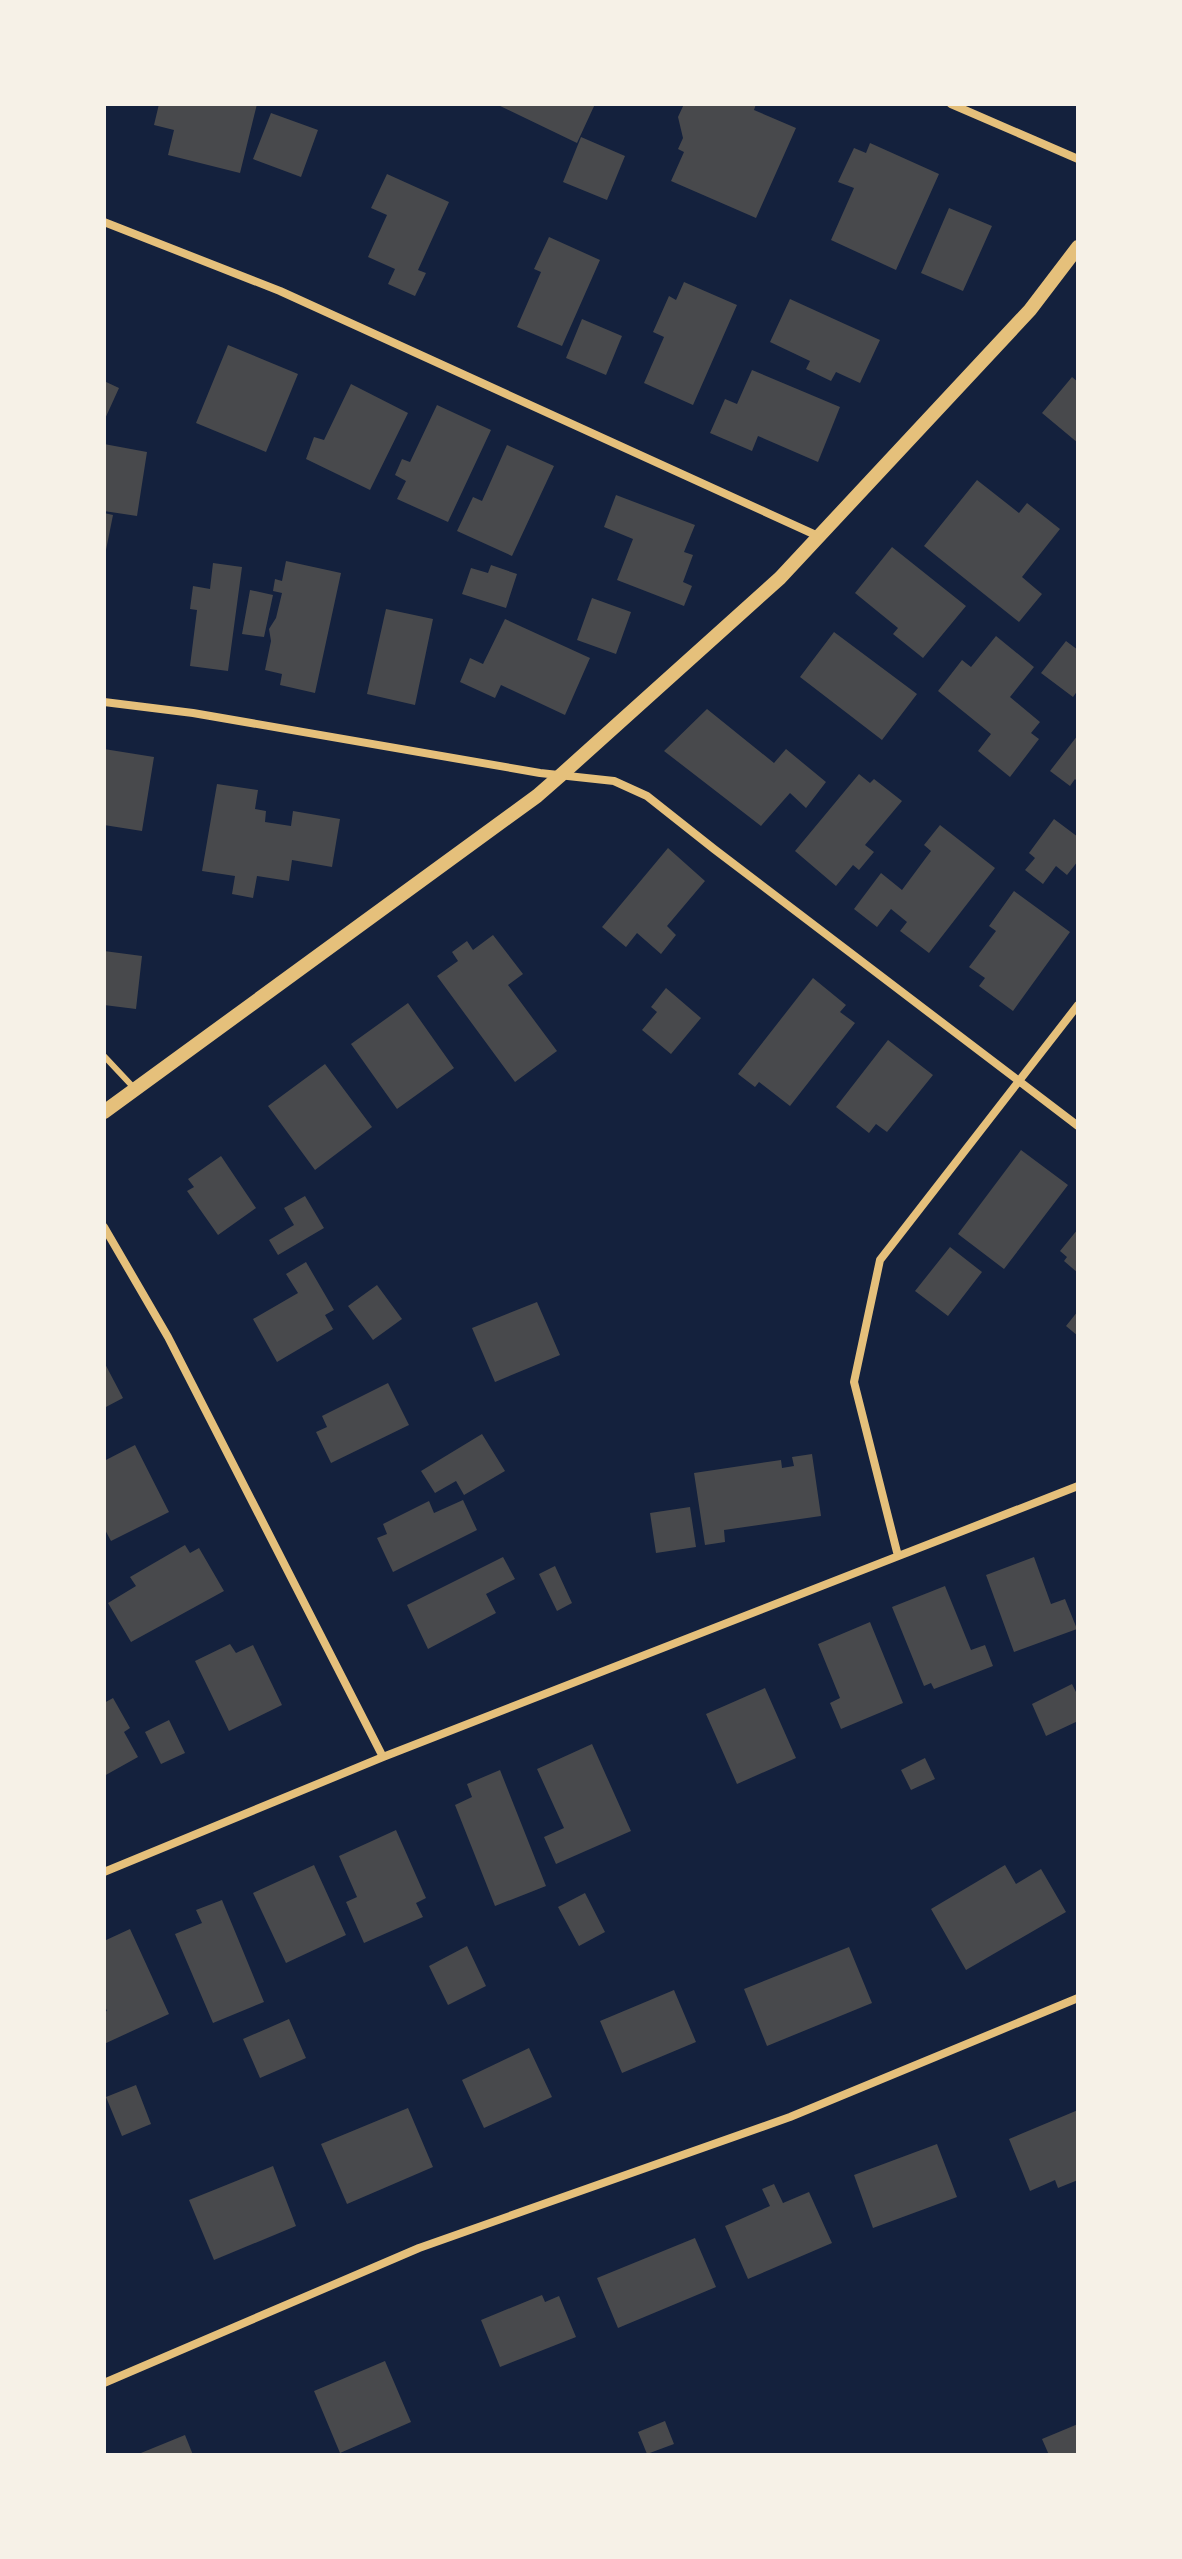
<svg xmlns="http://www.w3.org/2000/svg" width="1182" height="2559" font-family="'Fira Sans Condensed',sans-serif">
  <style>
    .building { fill: #48494c }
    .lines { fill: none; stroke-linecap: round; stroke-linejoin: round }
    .service { stroke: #e5c07b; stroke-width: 6 }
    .minor { stroke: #e5c07b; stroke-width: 8 }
    .tertiary { stroke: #e5c07b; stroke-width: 14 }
  </style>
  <rect width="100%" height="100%" fill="#14213d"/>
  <path class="building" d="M159 104H257L240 173 168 155 174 130 154 125Z
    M496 104H595L577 143Z
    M684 104H756L754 110 796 128 756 218 671 181 684 152 678 149 683 138 678 117Z
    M271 113 318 130 301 177 253 159Z
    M581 137 625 156 607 200 563 182Z
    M870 143 939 174 896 270 831 240 854 188 838 182 854 148 866 153Z
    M387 174 449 202 418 270 426 273 415 296 388 284 395 269 368 257 387 215 371 208Z
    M949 208 992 226 963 291 921 273Z
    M549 237 600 260 562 346 517 327 541 272 534 269Z
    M684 282 737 305 693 405 644 383 664 337 653 332 669 296 676 300Z
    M790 299 880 340 860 383 836 372 831 381 806 369 810 361 770 342Z
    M582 319 622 336 606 375 566 358Z
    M228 345 298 374 266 452 196 423Z
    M752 370 840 407 818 462 758 436 752 451 710 433 725 399 737 404Z
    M1072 377 1078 382V443L1042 413Z
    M104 381 119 388 104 421Z
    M351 384 408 413 370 490 306 459 314 437 324 440Z
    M437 405 491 430 448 522 397 499 406 481 395 475 402 459 410 462Z
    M104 444 147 452 137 516 104 511Z
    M507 445 554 466 512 556 457 531 473 497 482 501Z
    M977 480 1019 513 1027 503 1060 529 1022 577 1042 594 1019 622 924 546Z
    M616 495 695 525 684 552 693 555 683 582 692 586 684 606 617 580 633 539 604 527Z
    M104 513 113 515 105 555H104Z
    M892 547 966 606 923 658 893 634 898 628 855 593Z
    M286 561 341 573 315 693 280 685 282 674 265 670 271 641 269 629 276 618 282 593 273 591 275 579 282 581Z
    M213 563 242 567 228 671 190 666 197 610 190 609 193 586 210 589Z
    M491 565 517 574 506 608 462 594 471 568 488 573Z
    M250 590 273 595 264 637 242 634Z
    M592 598 631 612 616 654 577 640Z
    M386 609 433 619 415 705 367 694Z
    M505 619 590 658 565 715 501 685 495 698 460 682 470 658 483 664Z
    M834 632 917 694 882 740 800 677Z
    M996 636 1034 667 1010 697 1040 722 1031 733 1039 739 1010 777 978 751 991 734 938 691 962 660 971 667Z
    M1066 641 1078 650V690L1073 697 1041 673Z
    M707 709 774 763 786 749 826 782 806 808 790 793 761 826 664 751Z
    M1078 735V782L1075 779 1070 786 1050 771Z
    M104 749 154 757 142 831 104 825Z
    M859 774 870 783 874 779 902 801 865 845 874 852 859 870 853 865 836 886 795 851Z
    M217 784 258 790 255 809 266 811 265 822 291 826 293 811 340 819 332 867 292 860 289 881 257 876 253 898 232 894 235 876 202 871Z
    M1054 819 1078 837V861L1067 875 1056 866 1043 884 1025 870 1035 858 1029 853Z
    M940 825 995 868 929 953 900 931 907 922 891 909 877 927 854 909 881 873 902 890 931 851 924 845Z
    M668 848 705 881 667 926 676 935 661 954 637 933 626 947 602 927Z
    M1014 891 1070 932 1013 1011 979 986 985 978 969 967 996 931 989 926Z
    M493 935 523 974 508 985 557 1051 515 1082 437 976 458 961 452 952 467 941 473 950Z
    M104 951 142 956 136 1009 104 1005Z
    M813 978 846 1005 840 1012 855 1023 790 1106 759 1082 755 1087 738 1074Z
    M666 988 701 1018 671 1054 642 1030 657 1012 651 1007Z
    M408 1003 454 1068 397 1109 351 1044Z
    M888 1040 933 1075 887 1132 876 1124 869 1133 836 1107Z
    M325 1064 372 1127 315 1170 268 1106Z
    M1021 1150 1068 1185 1004 1269 958 1234Z
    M221 1156 256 1208 218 1235 187 1191 194 1187 188 1179Z
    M305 1196 324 1228 278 1255 269 1240 294 1225 284 1208Z
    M1078 1229V1273L1064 1261 1067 1257 1060 1251Z
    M950 1247 982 1272 948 1316 915 1291Z
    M306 1262 334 1310 325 1315 333 1329 277 1362 253 1319 298 1293 286 1274Z
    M377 1285 402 1319 373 1340 348 1306Z
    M537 1302 560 1355 495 1382 472 1328Z
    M1078 1311V1336L1066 1326Z
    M104 1362 123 1398 104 1408Z
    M388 1383 409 1425 331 1463 316 1432 327 1427 322 1416Z
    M482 1434 505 1471 464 1495 456 1481 435 1493 421 1471Z
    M135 1445 169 1512 111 1541 104 1528V1461Z
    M812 1454 821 1516 724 1530 725 1542 705 1545 694 1473 781 1460 782 1468 794 1466 792 1457Z
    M463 1500 477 1530 393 1572 377 1538 387 1534 383 1524 429 1501 434 1513Z
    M690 1507 696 1547 656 1553 650 1513Z
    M185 1545 190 1553 199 1548 224 1591 131 1642 108 1603 136 1586 130 1577Z
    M503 1557 515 1579 486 1594 496 1613 428 1649 407 1605Z
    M1034 1557 1051 1604 1065 1599 1077 1629 1014 1652 986 1575Z
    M555 1566 572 1603 557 1611 539 1574Z
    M945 1586 971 1650 985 1645 993 1666 934 1689 931 1683 924 1686 892 1607Z
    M870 1622 903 1703 841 1729 830 1703 840 1698 818 1644Z
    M230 1644 236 1653 253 1645 282 1705 229 1731 195 1661Z
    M1072 1684 1078 1696V1721L1046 1736 1032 1704Z
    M765 1688 796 1758 737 1784 706 1714Z
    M113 1698 130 1728 124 1732 138 1757 104 1776V1703Z
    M169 1720 185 1753 161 1764 145 1732Z
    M592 1744 631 1831 556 1864 544 1837 564 1828 537 1769Z
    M925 1758 935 1779 911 1790 901 1770Z
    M500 1770 546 1886 495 1906 455 1805 472 1797 467 1784Z
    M396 1830 426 1898 416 1903 423 1917 364 1943 346 1902 357 1897 339 1856Z
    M314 1865 346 1935 286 1963 253 1893Z
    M1005 1865 1016 1884 1041 1869 1066 1912 966 1970 931 1909Z
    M585 1893 605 1932 579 1946 558 1907Z
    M222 1900 264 2002 213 2023 175 1934 202 1923 196 1910Z
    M130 1929 169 2014 104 2044V2012L107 2011 104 2004V1941Z
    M467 1946 486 1986 448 2005 429 1966Z
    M849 1947 872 2003 767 2046 744 1989Z
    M674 1990 696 2042 622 2073 600 2021Z
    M289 2019 306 2058 260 2078 243 2039Z
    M529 2048 552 2097 484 2128 462 2080Z
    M136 2085 151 2124 122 2136 106 2097Z
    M408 2108 433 2167 347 2204 321 2144Z
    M1078 2110V2180L1058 2188 1055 2180 1030 2191 1009 2139Z
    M937 2144 957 2197 873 2228 854 2175Z
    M273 2166 296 2226 214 2260 189 2200Z
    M774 2184 783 2203 809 2192 832 2243 748 2279 725 2226 770 2206 762 2189Z
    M695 2238 716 2287 618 2328 597 2278Z
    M542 2295 545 2302 559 2296 576 2337 500 2367 481 2320Z
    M385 2361 411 2422 340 2453 314 2391Z
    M665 2421 674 2444 647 2454 638 2432Z
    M1078 2424V2455H1049L1042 2439Z
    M185 2435 193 2455H136Z"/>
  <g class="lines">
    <path class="service" d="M104 1056 135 1089"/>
    <path class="minor" d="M951 104 1078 159
      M104 222 280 291 818 536
      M104 702 193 713 540 773 614 781 647 796 714 849 1078 1126
      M104 1227 168 1337 383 1757
      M898 1556 854 1382 880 1260 1078 1005
      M104 1872 383 1757 1078 1486
      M104 2383 419 2248 790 2117 1078 1998"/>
    <path class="tertiary" d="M104 1112 537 796 561 775 780 578 1030 310 1078 247"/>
  </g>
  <rect width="1182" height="2559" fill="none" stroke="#f6f1e7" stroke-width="212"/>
</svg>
